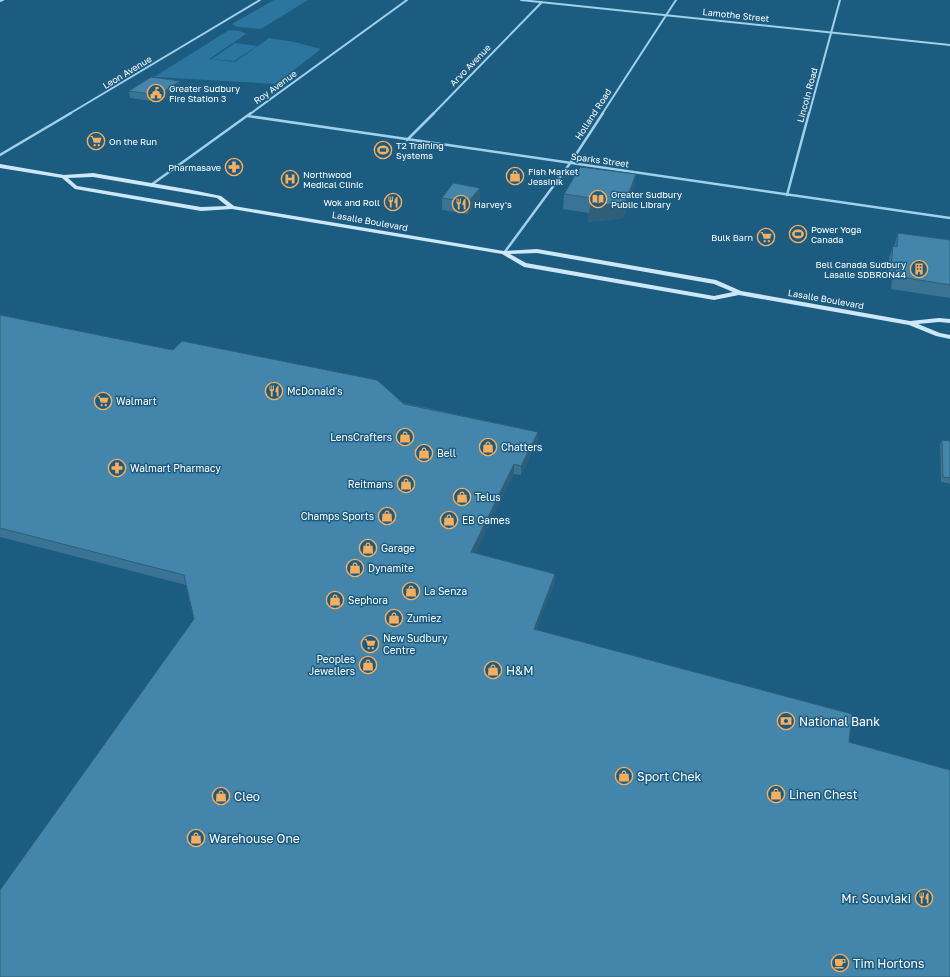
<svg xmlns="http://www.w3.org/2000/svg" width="950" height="977" font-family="'Golos Text',sans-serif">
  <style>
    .green { fill: #2b759e }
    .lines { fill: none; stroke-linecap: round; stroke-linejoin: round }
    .street-far1 { stroke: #a0d0ea; stroke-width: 2 }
    .street { stroke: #a0d0ea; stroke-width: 2.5 }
    .secondary { fill: #cce7f7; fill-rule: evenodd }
    .wall { fill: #3a7393 }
    .shaded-wall { fill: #305e78 }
    .building { fill: #4486ab; stroke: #305e78 }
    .labels { text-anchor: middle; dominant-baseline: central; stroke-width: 3; stroke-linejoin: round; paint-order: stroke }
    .far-street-label { font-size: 9px; fill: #fff; stroke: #1c5c81 }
    .far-poi-label { font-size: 9px; fill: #fff; stroke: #1c5c81; text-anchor: start }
    .poi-label { font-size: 10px; fill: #fff; stroke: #1c5c81; text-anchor: start }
    .near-poi-label { font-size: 12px; fill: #fff; stroke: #1c5c81; text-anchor: start }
  </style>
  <rect width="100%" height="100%" fill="#1c5c81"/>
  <path class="green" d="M274 0H308L261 29 237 27 232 24Z
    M229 30 240 31 246 34 209 59 235 62 269 38 294 42 321 49 276 84 154 77Z
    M235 43 257 46 234 61 212 59Z"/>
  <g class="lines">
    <path class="street-far1" d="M521 0 950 45
      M0 1 3 0
      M69 114 260 0
      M250 114 407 0
      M433 114 542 2
      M602 114 676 0
      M809 114 840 0"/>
    <path class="street" d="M248 116 950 218
      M407 140 434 113
      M0 155 71 113
      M151 185 251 113
      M787 195 809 113
      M504 253 571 162 603 113"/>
    <path class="secondary" d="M0 164 64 175 93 173 192 190 221 196 234 206 504 251 537 249 716 280 741 291 910 321 939 318 950 319V323L939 322 918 324 940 333 950 335V339L936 336 909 325 739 295 714 300 524 267 502 254 232 209 201 211 75 189 62 178 0 168ZM93 177 217 198 227 206 201 207 77 186 68 178ZM537 253 714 284 733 292 714 296 526 263 510 254Z"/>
  </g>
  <path class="wall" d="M180 81 181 88 160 102 130 98 129 91Z
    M636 174 634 189 623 218 588 222 589 213 563 209 564 194Z
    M442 198 480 199 468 214 442 210Z
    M898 233 950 240V298L891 289 892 279 888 278 889 258 893 246H894Z
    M0 315 538 432 537 442 521 475 514 474 475 553 555 574V583L194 619 186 585 0 537Z
    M942 440 950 441V484L941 482 940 444Z"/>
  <path class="shaded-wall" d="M180 81 181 88 160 102 158 95Z
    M636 174 634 189 623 218 588 222 590 206Z
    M480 188V199L468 214V202Z
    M538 432 537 442 521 475V466Z
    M514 464V474L471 562V552Z
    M555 574V583L533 638 534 629Z"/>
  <path class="building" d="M151 77 180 81 158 95 129 91Z
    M580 167 636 174 625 203 590 206 598 199 564 194Z
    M453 183 480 188 468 202 442 198Z
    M898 233 950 240V285L895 276 896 266H891L893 246 897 247Z
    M0 315 173 350 182 341 377 380 404 404 538 432 521 466 514 464 471 552 555 574 534 629 852 714 849 742 950 770V977H0V890L194 619 184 575 0 528Z
    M942 440 950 441V478L943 477Z"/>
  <defs>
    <symbol id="civic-ring" viewBox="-11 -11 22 22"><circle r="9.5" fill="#1c5c81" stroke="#faae5e" stroke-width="1.5"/><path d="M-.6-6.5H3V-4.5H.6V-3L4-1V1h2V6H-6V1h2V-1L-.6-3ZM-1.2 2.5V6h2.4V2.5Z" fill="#faae5e"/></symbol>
    <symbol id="supermarket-ring" viewBox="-11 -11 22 22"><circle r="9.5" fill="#1c5c81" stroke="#faae5e" stroke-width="1.5"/><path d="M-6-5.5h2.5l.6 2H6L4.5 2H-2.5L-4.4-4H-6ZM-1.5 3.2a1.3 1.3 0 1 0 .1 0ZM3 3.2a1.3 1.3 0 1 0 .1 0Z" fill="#faae5e"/></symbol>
    <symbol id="stadium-ring" viewBox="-11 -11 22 22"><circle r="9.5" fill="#1c5c81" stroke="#faae5e" stroke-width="1.5"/><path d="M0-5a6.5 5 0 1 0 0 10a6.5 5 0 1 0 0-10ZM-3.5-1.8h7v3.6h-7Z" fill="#faae5e"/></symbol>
    <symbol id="pharmacy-ring" viewBox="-11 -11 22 22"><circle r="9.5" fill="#1c5c81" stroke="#faae5e" stroke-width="1.5"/><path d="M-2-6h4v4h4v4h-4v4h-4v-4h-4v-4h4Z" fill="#faae5e"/></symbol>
    <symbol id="shop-ring" viewBox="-11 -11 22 22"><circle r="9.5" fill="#1c5c81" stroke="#faae5e" stroke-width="1.5"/><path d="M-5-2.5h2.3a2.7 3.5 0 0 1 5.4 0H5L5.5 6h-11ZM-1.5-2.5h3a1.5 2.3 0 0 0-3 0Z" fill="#faae5e"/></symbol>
    <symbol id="hospital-ring" viewBox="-11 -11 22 22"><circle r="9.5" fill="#1c5c81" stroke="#faae5e" stroke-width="1.5"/><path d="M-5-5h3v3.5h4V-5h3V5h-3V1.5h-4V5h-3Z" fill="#faae5e"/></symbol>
    <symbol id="library-ring" viewBox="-11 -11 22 22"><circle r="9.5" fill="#1c5c81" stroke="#faae5e" stroke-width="1.5"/><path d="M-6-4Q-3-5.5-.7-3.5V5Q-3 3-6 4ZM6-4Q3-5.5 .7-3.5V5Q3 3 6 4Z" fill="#faae5e"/></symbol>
    <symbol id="restaurant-ring" viewBox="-11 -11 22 22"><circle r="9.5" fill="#1c5c81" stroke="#faae5e" stroke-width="1.5"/><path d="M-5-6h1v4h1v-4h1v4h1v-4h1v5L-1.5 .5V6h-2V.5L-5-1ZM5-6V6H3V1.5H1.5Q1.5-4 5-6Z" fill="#faae5e"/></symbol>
    <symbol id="building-ring" viewBox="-11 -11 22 22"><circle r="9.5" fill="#1c5c81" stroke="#faae5e" stroke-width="1.5"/><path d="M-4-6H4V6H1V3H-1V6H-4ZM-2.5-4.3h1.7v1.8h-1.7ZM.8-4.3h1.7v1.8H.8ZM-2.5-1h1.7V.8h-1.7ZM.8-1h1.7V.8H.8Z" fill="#faae5e"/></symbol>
    <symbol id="bank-ring" viewBox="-11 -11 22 22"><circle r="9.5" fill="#1c5c81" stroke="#faae5e" stroke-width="1.5"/><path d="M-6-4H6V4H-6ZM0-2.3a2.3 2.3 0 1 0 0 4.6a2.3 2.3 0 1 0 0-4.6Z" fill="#faae5e"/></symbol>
    <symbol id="cafe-ring" viewBox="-11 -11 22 22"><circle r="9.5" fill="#1c5c81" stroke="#faae5e" stroke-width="1.5"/><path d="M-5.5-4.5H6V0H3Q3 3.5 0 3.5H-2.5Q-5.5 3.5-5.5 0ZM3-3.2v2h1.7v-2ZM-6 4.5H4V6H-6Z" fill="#faae5e"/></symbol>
  </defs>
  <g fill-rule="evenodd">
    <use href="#civic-ring" x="146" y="83" width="20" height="20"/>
    <use href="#supermarket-ring" x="86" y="131" width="20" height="20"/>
    <use href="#stadium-ring" x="373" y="140" width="20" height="20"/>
    <use href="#pharmacy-ring" x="224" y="157" width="20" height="20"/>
    <use href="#shop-ring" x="505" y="166" width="20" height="20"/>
    <use href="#hospital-ring" x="280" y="169" width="20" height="20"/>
    <use href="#library-ring" x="588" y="189" width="20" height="20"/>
    <use href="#restaurant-ring" x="383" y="192" width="20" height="20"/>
    <use href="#restaurant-ring" x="451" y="194" width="20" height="20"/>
    <use href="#stadium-ring" x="788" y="224" width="20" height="20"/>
    <use href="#supermarket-ring" x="756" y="227" width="20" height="20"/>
    <use href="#building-ring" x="909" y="259" width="20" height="20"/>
    <use href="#restaurant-ring" x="264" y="381" width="20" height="20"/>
    <use href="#supermarket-ring" x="93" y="391" width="20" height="20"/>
    <use href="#shop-ring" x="395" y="427" width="20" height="20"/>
    <use href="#shop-ring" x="478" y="437" width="20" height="20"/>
    <use href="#shop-ring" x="414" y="443" width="20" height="20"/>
    <use href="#pharmacy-ring" x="107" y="458" width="20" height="20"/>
    <use href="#shop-ring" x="396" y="474" width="20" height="20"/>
    <use href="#shop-ring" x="452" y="487" width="20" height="20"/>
    <use href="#shop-ring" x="377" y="506" width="20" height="20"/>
    <use href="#shop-ring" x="439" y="510" width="20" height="20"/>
    <use href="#shop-ring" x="358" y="538" width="20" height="20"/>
    <use href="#shop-ring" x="345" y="558" width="20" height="20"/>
    <use href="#shop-ring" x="401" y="581" width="20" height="20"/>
    <use href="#shop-ring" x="325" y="590" width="20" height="20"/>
    <use href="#shop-ring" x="384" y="608" width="20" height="20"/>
    <use href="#supermarket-ring" x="360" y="634" width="20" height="20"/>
    <use href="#shop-ring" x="358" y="655" width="20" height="20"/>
    <use href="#shop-ring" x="483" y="660" width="20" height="20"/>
    <use href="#bank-ring" x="776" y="711" width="20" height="20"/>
    <use href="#shop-ring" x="614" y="766" width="20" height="20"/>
    <use href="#shop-ring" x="766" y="784" width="20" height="20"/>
    <use href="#shop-ring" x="211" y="786" width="20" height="20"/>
    <use href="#shop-ring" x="186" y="828" width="20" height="20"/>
    <use href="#restaurant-ring" x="914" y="888" width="20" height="20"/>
    <use href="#cafe-ring" x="830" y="953" width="20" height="20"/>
  </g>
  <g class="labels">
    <g class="far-street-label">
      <text transform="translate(736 15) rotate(6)">Lamothe Street</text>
      <text transform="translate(470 65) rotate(-46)">Arvo Avenue</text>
      <text transform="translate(127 72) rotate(-31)">Leon Avenue</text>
      <text transform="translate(275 87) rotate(-36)">Roy Avenue</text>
      <text transform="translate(807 95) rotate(-75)">Lincoln Road</text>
      <text transform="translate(593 114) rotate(-57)">Holland Road</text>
      <text transform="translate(600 160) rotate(8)">Sparks Street</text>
      <text transform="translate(370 221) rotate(10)">Lasalle Boulevard</text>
      <text transform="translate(826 299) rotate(10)">Lasalle Boulevard</text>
    </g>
    <g class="far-poi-label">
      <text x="169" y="88">Greater Sudbury<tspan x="169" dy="10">Fire Station 3</tspan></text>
      <text x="109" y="141">On the Run</text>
      <text x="396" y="145">T2 Training<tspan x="396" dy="10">Systems</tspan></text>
      <text x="221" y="167" text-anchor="end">Pharmasave</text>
      <text x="528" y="171">Fish Market<tspan x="528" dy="10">Jessinik</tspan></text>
      <text x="303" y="174">Northwood<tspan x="303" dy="10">Medical Clinic</tspan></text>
      <text x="611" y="194">Greater Sudbury<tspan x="611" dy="10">Public Library</tspan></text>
      <text x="380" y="202" text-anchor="end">Wok and Roll</text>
      <text x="474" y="204">Harvey's</text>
      <text x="811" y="229">Power Yoga<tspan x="811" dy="10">Canada</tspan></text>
      <text x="753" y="237" text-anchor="end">Bulk Barn</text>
      <text x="906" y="264" text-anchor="end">Bell Canada Sudbury<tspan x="906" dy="10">Lasalle SDBRON44</tspan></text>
    </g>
    <g class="poi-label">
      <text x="287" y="391">McDonald's</text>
      <text x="116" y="401">Walmart</text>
      <text x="392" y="437" text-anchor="end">LensCrafters</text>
      <text x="501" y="447">Chatters</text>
      <text x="437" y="453">Bell</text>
      <text x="130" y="468">Walmart Pharmacy</text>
      <text x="393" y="484" text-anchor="end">Reitmans</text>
      <text x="475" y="497">Telus</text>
      <text x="374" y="516" text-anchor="end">Champs Sports</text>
      <text x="462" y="520">EB Games</text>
      <text x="381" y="548">Garage</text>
      <text x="368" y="568">Dynamite</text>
      <text x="424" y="591">La Senza</text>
      <text x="348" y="600">Sephora</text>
      <text x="407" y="618">Zumiez</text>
      <text x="383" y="638">New Sudbury<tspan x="383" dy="12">Centre</tspan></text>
      <text x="355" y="659" text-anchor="end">Peoples<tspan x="355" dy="12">Jewellers</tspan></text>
    </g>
    <g class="near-poi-label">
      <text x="506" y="670">H&amp;M</text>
      <text x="799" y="721">National Bank</text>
      <text x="637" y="776">Sport Chek</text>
      <text x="789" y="794">Linen Chest</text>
      <text x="234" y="796">Cleo</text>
      <text x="209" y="838">Warehouse One</text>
      <text x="911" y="898" text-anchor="end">Mr. Souvlaki</text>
      <text x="853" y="963">Tim Hortons</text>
    </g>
  </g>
</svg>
